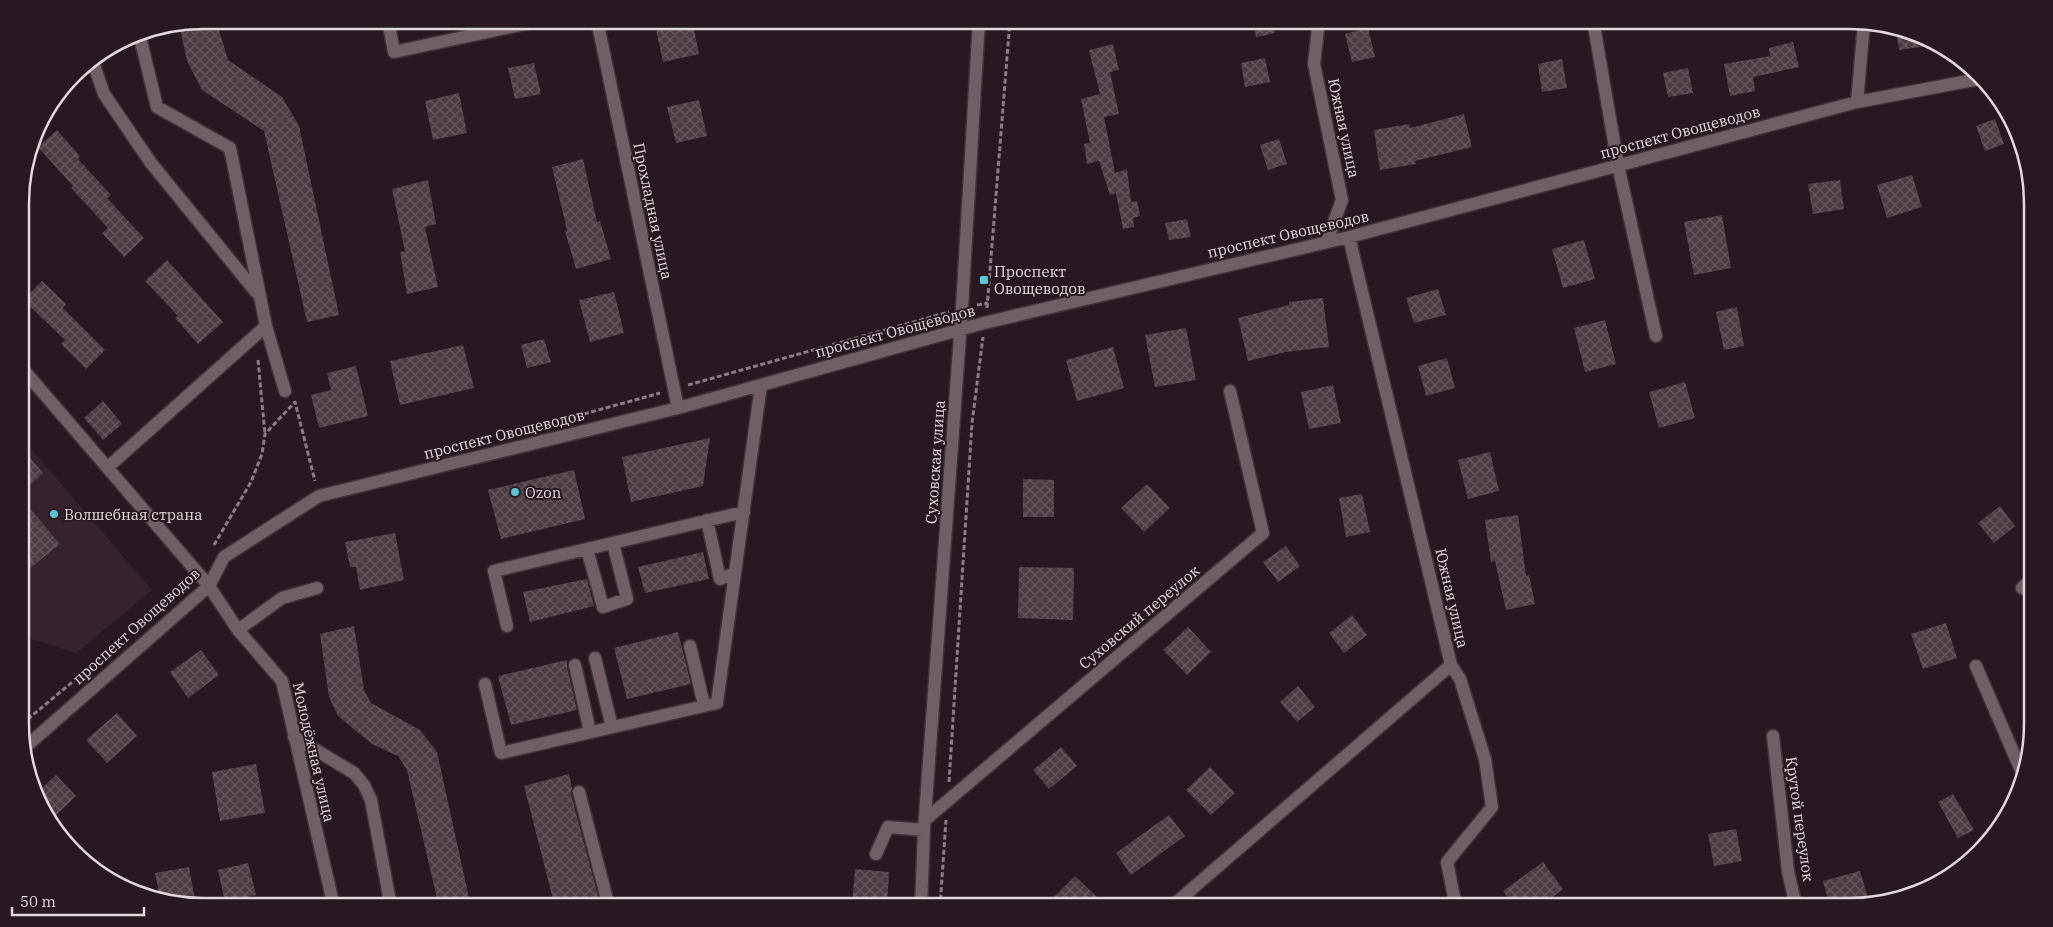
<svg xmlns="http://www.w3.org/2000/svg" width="2053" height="927" font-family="'IBM Plex Serif',serif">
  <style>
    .built { fill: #36222a }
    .building { fill: url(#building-cross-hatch) }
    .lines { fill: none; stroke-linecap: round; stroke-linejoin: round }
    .minor-casing { stroke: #3e3437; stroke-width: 15 }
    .path { stroke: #8a7e82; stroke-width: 3; stroke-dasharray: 5 2.5; stroke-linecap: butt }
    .minor { stroke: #705f65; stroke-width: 12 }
    .poi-dot { fill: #52cbd7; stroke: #27191f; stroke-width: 2 }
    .labels { text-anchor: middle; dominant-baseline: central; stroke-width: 4; stroke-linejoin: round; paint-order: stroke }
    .street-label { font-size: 15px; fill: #e3d9dc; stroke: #27191f }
    .poi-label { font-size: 15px; fill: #e3d9dc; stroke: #27191f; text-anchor: start }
    .rim { fill: none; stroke: #e3d9dc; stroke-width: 2.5 }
  </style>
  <defs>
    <pattern id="building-cross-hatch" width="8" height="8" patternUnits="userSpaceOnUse" patternTransform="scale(1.25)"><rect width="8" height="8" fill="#4d3d43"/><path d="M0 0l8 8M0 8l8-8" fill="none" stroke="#66585e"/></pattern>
  </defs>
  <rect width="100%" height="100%" fill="#27191f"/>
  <path class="built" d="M21 437 152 590 76 653 21 636Z"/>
  <path class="building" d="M203 20H216L228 60 282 97 299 126 339 315 307 322 264 131 202 90 187 61 179 25Z
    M675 20H692L699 54 663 62 655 25Z
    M1253 20H1273L1275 33 1256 37Z
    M1368 28 1375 57 1352 62 1345 34Z
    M1896 29 1921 34 1935 45 1899 50Z
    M1793 42 1799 67 1753 77 1755 91 1730 96 1724 64 1770 56 1769 48Z
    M1113 44 1119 70 1110 72 1119 114 1104 117 1115 173 1127 169 1131 202 1137 201 1140 216 1133 218 1134 227 1123 229 1116 193 1110 195 1099 161 1087 164 1084 144 1090 143 1081 99 1100 94 1089 50Z
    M1265 58 1270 82 1245 87 1241 63Z
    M1562 59 1567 88 1542 92 1538 64Z
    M534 63 541 94 515 99 508 68Z
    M1688 68 1693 93 1668 97 1663 73Z
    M459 93 467 133 433 140 425 101Z
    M699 100 707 136 676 143 667 107Z
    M1464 114 1472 147 1415 161 1416 164 1380 170 1374 130 1409 124 1410 128Z
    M1995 119 2004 144 1985 151 1976 126Z
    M57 130 80 156 78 159 111 195 107 198 144 238 124 257 102 233 108 228 71 188 73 186 38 147Z
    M1279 139 1287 164 1268 170 1260 145Z
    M583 159 597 222 600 221 611 259 576 269 565 231 567 230 552 167Z
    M1912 175 1922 207 1887 218 1877 185Z
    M428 180 436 224 425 227 438 287 407 294 400 252 405 251 392 189Z
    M1840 180 1844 209 1813 214 1808 184Z
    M1722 215 1731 268 1694 275 1684 222Z
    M1187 219 1191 237 1169 240 1165 223Z
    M1584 240 1595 279 1563 288 1552 249Z
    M167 260 223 322 198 344 175 318 178 316 145 281Z
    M42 281 66 304 63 308 105 350 86 369 61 344 65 340 23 300Z
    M1438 289 1446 315 1414 323 1406 298Z
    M614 292 624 333 590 342 579 300Z
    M1323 298 1329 347 1286 352 1248 361 1238 318 1289 305V302Z
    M1737 307 1744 346 1724 350 1716 312Z
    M1605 320 1616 364 1585 372 1574 328Z
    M1186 328 1196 380 1155 387 1145 335Z
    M544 339 551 362 527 368 521 345Z
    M463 345 474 388 400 405 390 361Z
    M1113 347 1124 388 1077 401 1066 360Z
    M1447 358 1455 388 1426 396 1418 366Z
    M356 366 368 416 319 428 311 395 331 390 327 373Z
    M1685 382 1695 418 1659 428 1649 392Z
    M1333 385 1341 423 1309 429 1301 392Z
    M103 401 122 424 103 440 84 418Z
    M710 438 703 486 631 502 622 457Z
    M21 447 43 473 21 493Z
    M1490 452 1499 491 1468 499 1458 460Z
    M574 470 585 519 501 539 488 490Z
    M1023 479 1054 480V517H1023Z
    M1147 484 1170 508 1144 532 1121 508Z
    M1362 494 1370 532 1346 537 1339 498Z
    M21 498 60 544 29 569 21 560Z
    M2000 506 2015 526 1994 543 1978 523Z
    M1518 515 1526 576 1529 575 1535 604 1506 610 1495 561 1491 562 1485 520Z
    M395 533 404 580 360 590 356 567H350L345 542Z
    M1286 546 1300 566 1278 582 1263 562Z
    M703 552 709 579 645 593 638 567Z
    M1019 567 1074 568 1073 620 1018 618Z
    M587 579 594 606 530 622 523 592Z
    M1352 615 1367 635 1344 653 1329 633Z
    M1946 623 1957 658 1923 669 1911 634Z
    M354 626 364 690 371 703 420 730 437 752 471 907H439L407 770 398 756 372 744 338 716 329 697 320 634Z
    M1188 627 1211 652 1187 675 1163 650Z
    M678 632 691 684 627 699 614 648Z
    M201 650 219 675 188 698 170 672Z
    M567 660V667L577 710 511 725 498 676Z
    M1298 686 1315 707 1297 722 1280 702Z
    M117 713 137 736 107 763 86 740Z
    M1061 747 1077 766 1049 789 1033 770Z
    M256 764 265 813 220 821 212 772Z
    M1210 767 1235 793 1211 815 1186 790Z
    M569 774 572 788 571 794 601 907H555L524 786Z
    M56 775 76 796 51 820 39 791Z
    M1953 794 1974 830 1958 838 1938 802Z
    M1169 815 1185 836 1131 875 1116 853Z
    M1736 829 1742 861 1714 866 1708 834Z
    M1543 862 1563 889 1539 907H1515L1503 891Z
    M248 863 256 895 225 902 218 870Z
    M189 867 196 906 160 898 155 873Z
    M855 869 889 872 887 907H852Z
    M1860 871 1870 905 1830 907 1823 881Z
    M1075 876 1099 899 1091 907H1044Z"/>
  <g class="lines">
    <defs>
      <path id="minor" d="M388 20 394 52 543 20
        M597 20 678 408
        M1319 20 1314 64 1342 200 1327 241
        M1593 20 1618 165 1656 336
        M92 59 104 94 151 163 256 292
        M1857 102 1864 23
        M266 326 285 391
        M21 367 209 586 238 630 282 681 334 907
        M108 467 266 326 230 148 157 107 139 33
        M707 520 720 579 735 573
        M587 549 603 607 627 599 613 543
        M2022 588 2033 578
        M507 626 494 571 744 512
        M238 630 282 598 317 588
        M690 646 704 705
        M595 658 612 727
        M575 665 590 732
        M1451 665 1460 679 1485 759 1492 807 1447 862 1456 907
        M1976 666 2023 775
        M485 684 501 753 717 703 761 385
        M1773 736 1788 871 1796 907
        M294 737 354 773 364 785 371 800 391 907
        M22 750 209 586 224 557 319 496 678 408 984 323 1349 237 1857 102 1979 79
        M579 792 609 907
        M925 820 1263 533 1230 391
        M876 854 888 827 924 830
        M921 907 924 830 962 308 979 20
        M1171 907 1451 665 1349 237"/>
    </defs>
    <use href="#minor" class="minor-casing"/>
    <path class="path" d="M977 305 988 303
      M987 308 1010 20
      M258 360 265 434
      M688 385 949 312
      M584 414 660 393
      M214 545 251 482 262 454 265 434 295 402 315 481
      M22 724 107 653
      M949 782 972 423 983 337
      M940 907 946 820"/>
    <use href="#minor" class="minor"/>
  </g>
  <g class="poi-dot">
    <rect x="979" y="275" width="10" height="10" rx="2.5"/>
    <circle cx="515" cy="492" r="5"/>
    <circle cx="54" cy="514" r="5"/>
  </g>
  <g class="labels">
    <g class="street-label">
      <text transform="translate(1344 128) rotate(78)">Южная улица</text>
      <text transform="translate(1680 132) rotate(-15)">проспект Овощеводов</text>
      <text transform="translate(653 211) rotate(78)">Прохладная улица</text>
      <text transform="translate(1288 234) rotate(-13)">проспект Овощеводов</text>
      <text transform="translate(895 331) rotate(-15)">проспект Овощеводов</text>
      <text transform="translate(504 434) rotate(-14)">проспект Овощеводов</text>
      <text transform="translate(935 462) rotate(-86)">Суховская улица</text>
      <text transform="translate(1452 598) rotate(77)">Южная улица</text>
      <text transform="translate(1139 617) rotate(-40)">Суховский переулок</text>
      <text transform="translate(136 626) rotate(-42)">проспект Овощеводов</text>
      <text transform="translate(314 752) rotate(77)">Молодёжная улица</text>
      <text transform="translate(1800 819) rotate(82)">Крутой переулок</text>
    </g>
    <g class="poi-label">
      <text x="994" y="271">Проспект<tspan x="994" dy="17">Овощеводов</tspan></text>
      <text x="525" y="492">Ozon</text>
      <text x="64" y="514">Волшебная страна</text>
    </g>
  </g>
  <path d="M0 0H2053V927H0ZM203 29H1850A174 174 0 0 1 2024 203V724A174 174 0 0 1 1850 898H203A174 174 0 0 1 29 724V203A174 174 0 0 1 203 29Z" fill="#27191f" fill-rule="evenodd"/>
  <path class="rim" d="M203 29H1850A174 174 0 0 1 2024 203V724A174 174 0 0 1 1850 898H203A174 174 0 0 1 29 724V203A174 174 0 0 1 203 29Z"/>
  <path d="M12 907v8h132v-8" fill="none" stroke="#e3d9dc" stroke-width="2.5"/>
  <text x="20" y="907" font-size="15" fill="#e3d9dc" stroke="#27191f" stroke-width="4" paint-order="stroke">50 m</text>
</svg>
